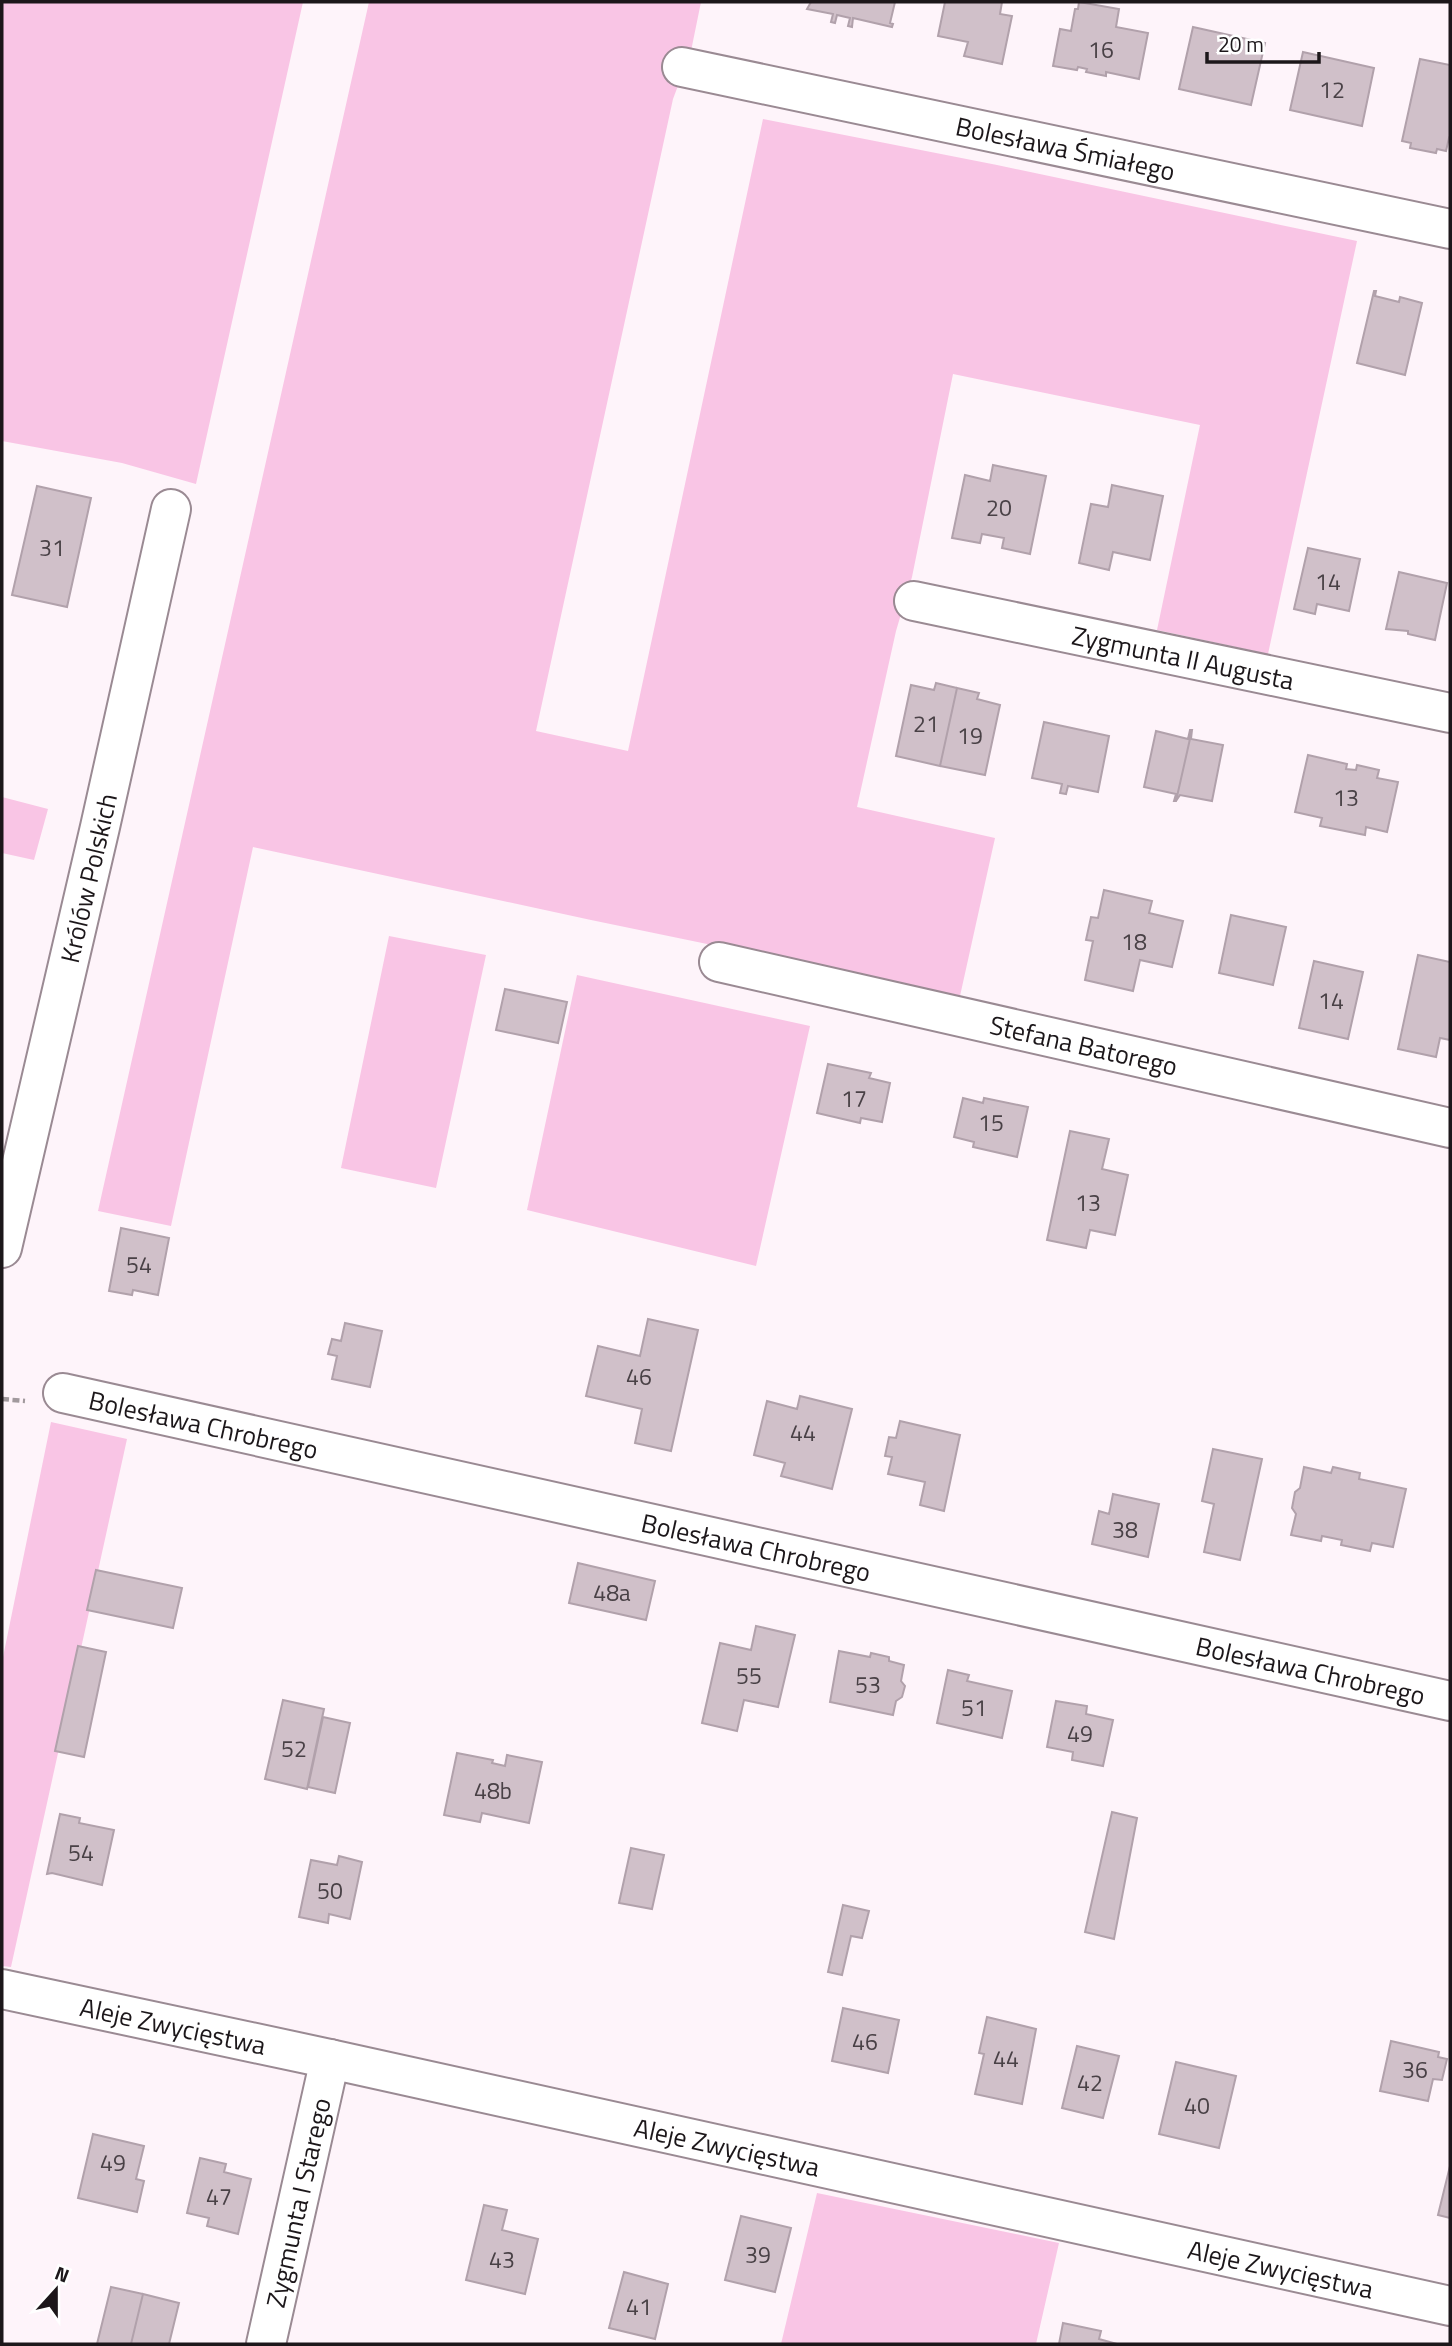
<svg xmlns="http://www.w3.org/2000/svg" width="1452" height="2346" font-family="'Titillium Web',sans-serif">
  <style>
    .green { fill: #f9c5e5 }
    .building { fill: #d0c0c9; stroke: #b1a1ab; stroke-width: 2 }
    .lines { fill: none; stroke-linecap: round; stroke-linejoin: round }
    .minor-casing { stroke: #9a8a93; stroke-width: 42 }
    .path { stroke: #a1999d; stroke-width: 4.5; stroke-dasharray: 7 3.5; stroke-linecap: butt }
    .minor { stroke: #fff; stroke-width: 38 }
    .labels { text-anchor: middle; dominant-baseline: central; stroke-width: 6; stroke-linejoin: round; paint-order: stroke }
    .number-label { font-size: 23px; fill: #494146 }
    .street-label { font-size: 26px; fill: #1c171a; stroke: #fff }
  </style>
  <rect width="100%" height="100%" fill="#fef4fa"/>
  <path class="green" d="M2 2H303L196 484 122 463 2 441Z
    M369 2H701L691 51 673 99 536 731 628 751 763 119 997 165 1357 241 1268 654 1157 630 1200 425 953 374 912 577 896 631 857 807 995 838 960 996 591 920 253 847 171 1226 98 1211Z
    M2 797 48 809 34 860 2 853Z
    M389 936 486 955 436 1188 341 1168Z
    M577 975 810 1026 756 1266 527 1210Z
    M51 1422 127 1439 11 1967 2 1966V1662Z
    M817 2193 1059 2243 1036 2344H781Z"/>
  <path class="building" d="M811 2H895L890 23 893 24 892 27 853 18 852 27 848 26 850 18 837 15 835 23 831 22 833 14 807 9Z
    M945 2H1002L1000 14 1012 16 1002 64 964 56 968 42 938 36Z
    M1079 2 1119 9 1116 27 1148 33 1139 79 1106 72V76L1086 72 1087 69 1078 67 1077 70 1053 66 1060 29 1071 31 1075 9H1078Z
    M1193 27 1265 43 1251 105 1179 89Z
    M1303 52 1374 68 1362 126 1290 110Z
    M1420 59 1450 65V139L1449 138 1446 151 1437 149 1436 153 1410 148 1411 143 1402 141Z
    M1374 291H1376L1375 296 1399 302 1400 297 1422 303 1405 375 1357 363Z
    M993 465 1046 476 1030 554 1002 548 1004 538 982 534 980 543 952 538 965 475 990 481Z
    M1112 485 1163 496 1150 560 1113 552 1109 570 1079 563 1091 504 1108 507Z
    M37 486 91 498 67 607 12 595Z
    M1308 548 1360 559 1349 611 1317 604 1315 614 1294 609Z
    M1399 572 1447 583 1435 640 1408 634V631L1386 629Z
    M936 683 957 688 940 766 896 756 911 685 934 690Z
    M957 688 979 693 977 699 1000 705 985 775 940 766Z
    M1044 722 1109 736 1098 792 1068 786 1066 794 1060 793 1062 784 1032 778Z
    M1190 730H1192L1176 801H1174L1176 794 1144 787 1156 731 1188 739Z
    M1192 730 1191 739 1223 745 1212 801 1180 795 1176 801Z
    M1308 755 1347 764 1346 769 1356 770 1357 765 1379 770 1377 778 1398 782 1387 832 1366 827 1365 835 1320 826 1322 818 1295 812Z
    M1104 890 1152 901 1149 913 1183 921 1172 967 1140 960 1133 991 1085 980 1093 941 1086 940 1091 917 1098 918Z
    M1231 915 1286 927 1273 985 1219 973Z
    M1418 955 1450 962V1040L1440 1038 1436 1057 1398 1049Z
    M1314 961 1363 972 1348 1039 1299 1028Z
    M505 989 567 1002 558 1043 496 1030Z
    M828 1064 871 1073 869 1078 890 1083 882 1122 861 1118 860 1123 817 1113Z
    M963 1098 983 1103 984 1098 1028 1107 1017 1157 973 1147 974 1142 954 1137Z
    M1070 1131 1109 1139 1102 1169 1128 1175 1115 1235 1090 1230 1086 1248 1047 1240Z
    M121 1228 169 1238 158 1295 133 1290 132 1295 109 1291Z
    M648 1319 698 1330 671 1451 635 1443 642 1409 586 1396 598 1346 640 1356Z
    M345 1323 382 1331 370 1387 332 1379 337 1356 328 1354 332 1339 341 1341Z
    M800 1396 852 1409 832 1489 781 1476 785 1463 754 1455 767 1401 797 1409Z
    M900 1421 960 1435 944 1511 920 1505 925 1482 888 1474 892 1457 885 1456 889 1437 896 1438Z
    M1213 1449 1262 1459 1240 1560 1204 1552 1214 1504 1202 1501Z
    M1304 1467 1331 1473 1333 1467 1360 1473 1359 1479 1406 1489 1393 1547 1372 1543 1370 1551 1341 1545 1342 1540 1322 1536 1321 1541 1291 1535 1296 1514 1292 1508 1295 1492 1300 1488Z
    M1113 1494 1159 1504 1148 1557 1092 1544 1099 1511 1109 1514Z
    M578 1563 655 1581 646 1620 569 1603Z
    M96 1570 182 1588 173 1628 87 1610Z
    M756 1626 795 1635 778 1707 744 1700 737 1731 702 1723 720 1643 751 1650Z
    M78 1646 106 1652 84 1757 55 1751Z
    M839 1651 870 1657 871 1653 889 1657V1661L904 1665 901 1681 905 1686 902 1697 896 1701 893 1715 830 1702Z
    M948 1670 969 1675 967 1681 1012 1691 1002 1738 937 1723Z
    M283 1700 324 1709 307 1789 265 1779Z
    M1056 1701 1087 1706 1086 1714 1113 1720 1103 1766 1072 1760 1073 1752 1047 1747Z
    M323 1717 350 1723 335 1793 308 1787Z
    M457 1753 493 1760 492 1763 505 1766 507 1755 542 1762 529 1823 482 1813 480 1822 444 1815Z
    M1112 1812 1137 1818 1114 1939 1085 1932Z
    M60 1814 80 1818 79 1823 114 1830 102 1885 52 1873 47 1874Z
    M631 1848 664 1855 652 1909 619 1903Z
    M339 1856 362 1862 350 1919 329 1914 328 1923 299 1917 311 1860 337 1865Z
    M843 1905 869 1911 862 1938 851 1936 842 1975 828 1972Z
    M843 2008 899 2020 888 2073 832 2061Z
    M987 2017 1036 2029 1022 2104 975 2094 984 2054 979 2053Z
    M1391 2041 1439 2052 1438 2057 1447 2059 1442 2080 1433 2079 1428 2101 1380 2091Z
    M1077 2046 1119 2056 1103 2118 1062 2108Z
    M1176 2062 1236 2076 1219 2148 1159 2134Z
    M93 2134 144 2146 136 2179 144 2181 137 2212 78 2198Z
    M200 2158 226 2164 224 2172 251 2179 238 2234 207 2226 209 2218 187 2213Z
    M1450 2166V2218L1438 2215Z
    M484 2205 507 2210 502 2230 538 2239 525 2294 466 2280Z
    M741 2216 791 2228 775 2292 725 2280Z
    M624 2272 668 2284 655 2339 609 2328Z
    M111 2287 143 2294 131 2344H97Z
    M143 2294 179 2303 169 2344H131Z
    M1063 2323 1101 2331 1099 2339 1117 2344H1059Z"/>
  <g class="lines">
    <defs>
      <g id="minor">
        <path id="s1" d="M682 67 1450 229"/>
        <path id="s2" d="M914 601 1450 713"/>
        <path id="s3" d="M719 962 1450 1128"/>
        <path id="s4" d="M2 1248 100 827 171 509"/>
        <path id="s5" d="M63 1393 1450 1701"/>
        <path id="s6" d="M2 1989 330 2059 1450 2306"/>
        <path id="s7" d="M266 2344 330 2059"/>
      </g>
    </defs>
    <use href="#minor" class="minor-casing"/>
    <path class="path" d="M2 1399 25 1401"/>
    <use href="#minor" class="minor"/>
  </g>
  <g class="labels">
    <g class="number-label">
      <text x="1101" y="49">16</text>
      <text x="1332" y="89">12</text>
      <text x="999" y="507">20</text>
      <text x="52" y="547">31</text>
      <text x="1328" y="581">14</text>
      <text x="926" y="723">21</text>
      <text x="970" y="735">19</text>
      <text x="1346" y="797">13</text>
      <text x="1134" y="941">18</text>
      <text x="1331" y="1000">14</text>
      <text x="854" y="1098">17</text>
      <text x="991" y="1122">15</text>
      <text x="1088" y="1202">13</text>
      <text x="139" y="1264">54</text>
      <text x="639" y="1376">46</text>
      <text x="803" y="1432">44</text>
      <text x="1125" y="1529">38</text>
      <text x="612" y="1592">48a</text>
      <text x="749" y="1675">55</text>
      <text x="868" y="1684">53</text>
      <text x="974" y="1707">51</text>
      <text x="1080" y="1733">49</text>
      <text x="294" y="1748">52</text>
      <text x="493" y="1790">48b</text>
      <text x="81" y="1852">54</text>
      <text x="330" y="1890">50</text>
      <text x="865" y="2041">46</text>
      <text x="1006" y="2058">44</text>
      <text x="1415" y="2069">36</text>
      <text x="1090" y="2082">42</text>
      <text x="1197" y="2105">40</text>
      <text x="113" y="2162">49</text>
      <text x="219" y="2196">47</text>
      <text x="758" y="2254">39</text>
      <text x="502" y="2259">43</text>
      <text x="639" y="2306">41</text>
    </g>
    <g class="street-label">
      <text stroke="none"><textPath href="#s1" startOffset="392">Bolesława Śmiałego</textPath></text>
      <text stroke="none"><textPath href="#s2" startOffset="275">Zygmunta II Augusta</textPath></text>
      <text stroke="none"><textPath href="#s4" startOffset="380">Królów Polskich</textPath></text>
      <text stroke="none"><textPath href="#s3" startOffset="374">Stefana Batorego</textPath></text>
      <text stroke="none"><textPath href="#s5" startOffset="144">Bolesława Chrobrego</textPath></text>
      <text stroke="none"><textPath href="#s5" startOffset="710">Bolesława Chrobrego</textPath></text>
      <text stroke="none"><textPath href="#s5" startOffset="1278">Bolesława Chrobrego</textPath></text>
      <text stroke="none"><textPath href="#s6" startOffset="175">Aleje Zwycięstwa</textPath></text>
      <text stroke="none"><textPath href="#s6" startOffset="742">Aleje Zwycięstwa</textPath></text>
      <text stroke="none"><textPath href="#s7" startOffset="145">Zygmunta I Starego</textPath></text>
      <text stroke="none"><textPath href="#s6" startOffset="1309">Aleje Zwycięstwa</textPath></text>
    </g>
  </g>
  <rect width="1452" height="2346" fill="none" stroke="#1c171a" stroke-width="7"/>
  <g transform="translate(56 2290) rotate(21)" stroke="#ffffff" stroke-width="5" paint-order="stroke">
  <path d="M0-5L12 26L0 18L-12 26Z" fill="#1c171a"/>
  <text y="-10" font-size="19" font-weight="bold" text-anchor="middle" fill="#1c171a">N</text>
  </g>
  <path d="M1207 52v10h112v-10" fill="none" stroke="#1c171a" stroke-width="3.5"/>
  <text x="1218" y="52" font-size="21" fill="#1c171a" stroke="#ffffff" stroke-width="5" paint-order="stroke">20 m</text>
</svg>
